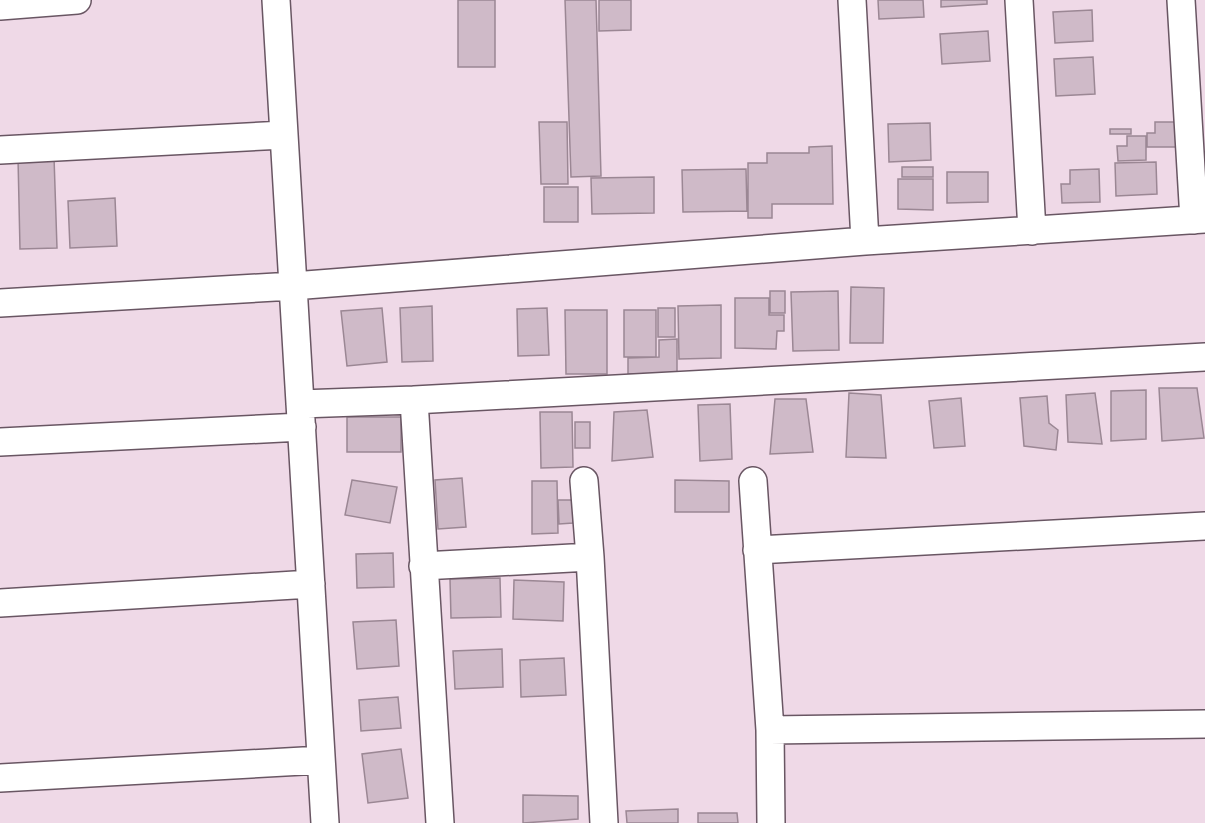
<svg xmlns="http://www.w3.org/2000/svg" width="1205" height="823" font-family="Karla,sans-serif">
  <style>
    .building { fill: #cfbac8; stroke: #9b8794; stroke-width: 1.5 }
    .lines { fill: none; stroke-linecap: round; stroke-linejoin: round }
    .minor-casing { stroke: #695663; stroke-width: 30 }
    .minor { stroke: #fff; stroke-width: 27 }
  </style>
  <rect width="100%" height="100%" fill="#efd9e7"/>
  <path class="building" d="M458 0H495V67H458Z
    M565 0H596L601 176 571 177Z
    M599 0H631V30L599 31Z
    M878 0H923L924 17 879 19Z
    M941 0H987V4L941 7Z
    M1092 10 1093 41 1055 43 1053 12Z
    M988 31 990 61 942 64 940 34Z
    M1093 57 1095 94 1056 96 1054 59Z
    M539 122H567L568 184H541Z
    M1155 122H1176L1177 147H1147V133H1155Z
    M930 123 931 160 889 162 888 124Z
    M1110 129H1131V134H1110Z
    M1127 136H1146V160L1118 161 1117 146H1127Z
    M832 146 833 204H772V218H748V163H767V153H809V147Z
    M54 157 57 248 20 249 18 158Z
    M1156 162 1157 194 1116 196 1115 163Z
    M902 167H933V177H902Z
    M746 169 747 211 683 212 682 170Z
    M1099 169 1100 202 1062 203 1061 184H1070V170Z
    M947 172H988V202L947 203Z
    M654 177V213L592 214 591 178Z
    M898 179H933V210L898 209Z
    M544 187H578V222H544Z
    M115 198 117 246 70 248 68 201Z
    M851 287 884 288 883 343H850Z
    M770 291H785V313H770Z
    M838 291 839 350 793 351 791 292Z
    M735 298H769V315H784V331H777L776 349 735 348Z
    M721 305V358L679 359 678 306Z
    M432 306 433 361 402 362 400 308Z
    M382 308 387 362 347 366 341 311Z
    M547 308 549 355 518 356 517 309Z
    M658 308H675V337H658Z
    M565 310H607V374H566Z
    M624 310H656V357H624Z
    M677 339V373L628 374V358L659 357V340Z
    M1159 388H1197L1204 438 1162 441Z
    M1146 390V439L1111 441V391Z
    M849 393 881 395 886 458 846 457Z
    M1095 393 1102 444 1068 442 1066 395Z
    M1047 396 1049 423 1058 430 1056 450 1024 446 1020 398Z
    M961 398 965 446 934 448 929 401Z
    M775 399H806L813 452 770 454Z
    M730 404 732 459 700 461 698 405Z
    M647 410 653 457 612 461 614 412Z
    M540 412H572L573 467 541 468Z
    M347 417H401V452H347Z
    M575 422H590V448H575Z
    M462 478 466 527 438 529 435 480Z
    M352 480 397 487 390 523 345 515Z
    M675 480 729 481V512H675Z
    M532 481H557L558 533 532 534Z
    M558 500H573V523L559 524Z
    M393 553 394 587 357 588 356 554Z
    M500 578 501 617 451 618 450 579Z
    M514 580 564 582 563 621 513 619Z
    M396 620 399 666 357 669 353 622Z
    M502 649 503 687 455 689 453 651Z
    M564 658 566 695 521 697 520 660Z
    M398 697 401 728 361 731 359 700Z
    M401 749 408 798 368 803 362 754Z
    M523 795 578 796V819L523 823Z
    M678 809V823H627L626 811Z
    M698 813H737L738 823H698Z"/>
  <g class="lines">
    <defs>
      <path id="minor" d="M276 0 325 823
        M852 0 865 241
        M1019 0 1032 231
        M1181 0 1194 220
        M0 6 77 0
        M0 150 284 135
        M0 303 293 286 865 241 1205 219
        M414 400 440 823
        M300 404 414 400 1205 357
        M0 442 302 427
        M584 481 590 557 604 823
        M753 481 770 730 771 823
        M757 550 1205 526
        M423 566 590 557
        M0 603 311 584
        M770 730 1205 724
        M0 778 321 760"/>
    </defs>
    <use href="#minor" class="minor-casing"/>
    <use href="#minor" class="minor"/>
  </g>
</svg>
